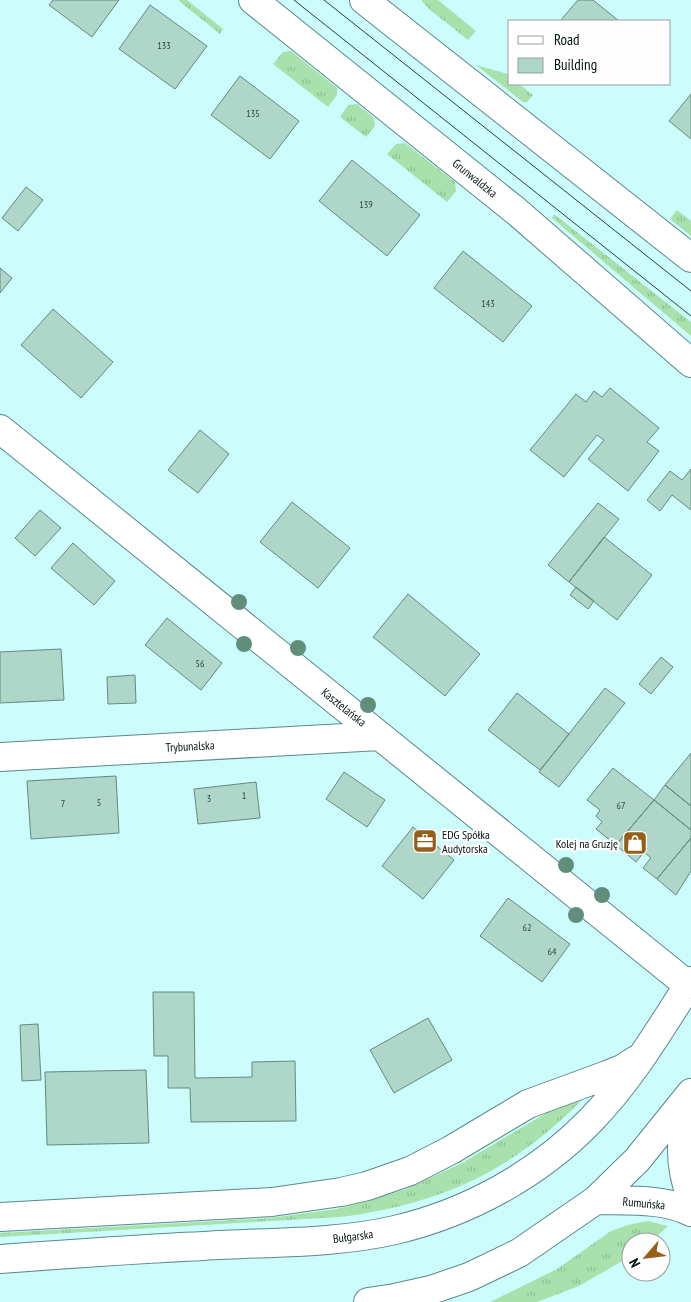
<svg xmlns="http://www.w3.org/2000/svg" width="691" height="1302" font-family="'PT Sans Narrow',sans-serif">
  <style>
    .grass { fill: url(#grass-tufts) }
    .building { fill: #aed7c9; stroke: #628a7d }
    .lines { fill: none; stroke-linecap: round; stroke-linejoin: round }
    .minor-casing { stroke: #5c8889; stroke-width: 30 }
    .minor { stroke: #fff; stroke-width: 28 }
    .tram { stroke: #2a3f40; stroke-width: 1 }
    .tree { fill: #618d7b }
    .labels { text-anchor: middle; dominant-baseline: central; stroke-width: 4.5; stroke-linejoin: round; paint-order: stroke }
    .number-label { font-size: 10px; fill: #2d423f }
    .street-label { font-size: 12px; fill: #021111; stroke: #fefefe }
    .poi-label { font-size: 12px; fill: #021111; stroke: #fefefe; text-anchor: start }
  </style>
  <defs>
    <pattern id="grass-tufts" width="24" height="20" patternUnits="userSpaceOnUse" patternTransform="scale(1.25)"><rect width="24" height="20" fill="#a9e1ac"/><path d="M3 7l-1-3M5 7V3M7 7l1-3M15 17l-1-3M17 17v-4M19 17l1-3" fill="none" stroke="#90c093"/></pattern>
  </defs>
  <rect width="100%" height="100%" fill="#cdfcfd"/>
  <path class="grass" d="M180 0H187L223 29 220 34 179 1Z
    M421 0H438L476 31 468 40 429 9Z
    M291 51 337 88V95L328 107 273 64 283 52Z
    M476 65 508 74 510 76V84H519L533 95 527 102H523Z
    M357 104 374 118 375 126 366 137 340 117 348 105Z
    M405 143 455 182 456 191 447 202 387 154 396 144Z
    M677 210 691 221V236L670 219Z
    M554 214 691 322V336L552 218Z
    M582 1100C511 1172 440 1204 340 1217L0 1237V1233L270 1218 337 1209 404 1190 462 1163 548 1112Z
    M647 1221 668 1226 650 1242H631V1256L579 1286 537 1302H490L557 1269 611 1231 628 1225Z"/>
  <path class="building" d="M53 0H119L92 37 49 5Z
    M578 0H593L619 21H560Z
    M150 5 207 46 175 89 119 49Z
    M240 76 299 121 270 159 211 115Z
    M691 94V139L669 121Z
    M352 160 420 215 387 256 319 201Z
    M26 187 43 200 18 231 2 218Z
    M463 251 532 306 503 342 434 288Z
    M0 268 12 278 0 293Z
    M53 309 113 362 81 398 21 345Z
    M610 388 659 428 647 442 659 451 628 491 588 459 604 440 597 435 564 477 530 450 576 394 586 402 594 391 602 397Z
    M200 430 229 454 198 493 168 470Z
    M691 469V510L672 495 660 511 647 500 670 471 682 480Z
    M292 502 350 548 318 588 260 542Z
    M598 503 619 519 569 582 548 565Z
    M40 510 61 528 35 556 15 538Z
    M604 537 652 575 617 620 569 582Z
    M73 543 115 581 94 605 51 568Z
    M576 587 594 601 588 609 570 595Z
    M408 594 480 654 445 696 373 637Z
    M167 618 222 663 201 690 145 645Z
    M61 649 64 700 0 703V652Z
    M661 657 673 667 651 694 639 684Z
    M135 675 136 703 108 704 107 677Z
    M605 688 625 703 559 787 539 772Z
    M517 693 569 734 540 770 488 730Z
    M691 753V806L665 785Z
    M613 768 654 800 616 845 596 829 602 822 596 816 600 810 587 800Z
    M344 772 385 800 367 827 326 799Z
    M116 776 119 833 31 839 27 781Z
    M256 782 260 818 198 824 194 789Z
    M665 785 691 806V830L654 800Z
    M654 800 691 830V838L657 879 643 868 651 858 644 852 636 862 616 845Z
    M413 827 454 860 423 899 382 866Z
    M691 838V871L676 895 657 879Z
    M508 898 570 944 542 982 480 936Z
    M153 992H194L195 1078 252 1077V1062L295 1061 296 1121 191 1122 190 1088H168V1056H154Z
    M428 1018 452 1060 394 1093 370 1050Z
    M38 1024 41 1080 22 1081 20 1025Z
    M146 1070 149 1143 47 1145 45 1072Z"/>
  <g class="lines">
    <defs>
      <path id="minor" d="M253 0 516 211 691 363
        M364 0 691 258
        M0 429 688 985
        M0 757 380 736
        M691 1100C680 1130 678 1165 691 1196
        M596 1200C627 1201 663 1198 691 1212
        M0 1217 272 1202 341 1192 367 1186 410 1171 451 1150 528 1104 607 1075 622 1069 636 1060
        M0 1259C68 1254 136 1249 204 1246 265 1242 335 1244 395 1230 468 1213 539 1174 591 1120 631 1079 660 1029 691 981
        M368 1302 395 1298 431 1290 469 1277 519 1253 596 1200 637 1160 691 1093"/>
    </defs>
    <use href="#minor" class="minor-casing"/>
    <use href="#minor" class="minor"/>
    <path class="tram" d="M294 0 691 316
      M324 0 691 291"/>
  </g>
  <g class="tree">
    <circle cx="239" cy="602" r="8"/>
    <circle cx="244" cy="644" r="8"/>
    <circle cx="298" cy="648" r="8"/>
    <circle cx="368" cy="705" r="8"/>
    <circle cx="566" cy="865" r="8"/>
    <circle cx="602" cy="895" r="8"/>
    <circle cx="576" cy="915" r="8"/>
  </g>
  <defs>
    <symbol id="office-square" viewBox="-11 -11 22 22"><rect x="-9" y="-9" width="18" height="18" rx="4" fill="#965f18" stroke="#fefefe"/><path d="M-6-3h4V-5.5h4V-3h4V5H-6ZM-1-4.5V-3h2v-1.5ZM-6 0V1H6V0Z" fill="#fff"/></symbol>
    <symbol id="shop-square" viewBox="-11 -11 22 22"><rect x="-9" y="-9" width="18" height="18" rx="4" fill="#965f18" stroke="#fefefe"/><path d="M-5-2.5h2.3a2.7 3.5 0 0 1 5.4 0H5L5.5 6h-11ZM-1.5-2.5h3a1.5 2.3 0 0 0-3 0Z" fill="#fff"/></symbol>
  </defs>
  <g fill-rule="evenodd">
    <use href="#office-square" x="411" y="827" width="28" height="28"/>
    <use href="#shop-square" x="621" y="829" width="28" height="28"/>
  </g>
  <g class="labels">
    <g class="number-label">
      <text x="164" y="45">133</text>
      <text x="253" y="113">135</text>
      <text x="366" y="204">139</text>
      <text x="488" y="303">143</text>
      <text x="200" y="663">56</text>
      <text x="244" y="795">1</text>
      <text x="209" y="798">3</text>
      <text x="99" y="802">5</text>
      <text x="63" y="803">7</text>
      <text x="621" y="805">67</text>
      <text x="527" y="927">62</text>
      <text x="552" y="951">64</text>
    </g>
    <g class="street-label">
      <text transform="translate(475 178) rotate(39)">Grunwaldzka</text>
      <text transform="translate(344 707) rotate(39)">Kasztelańska</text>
      <text transform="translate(190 746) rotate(-3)">Trybunalska</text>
      <text transform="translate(644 1203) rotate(5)">Rumuńska</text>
      <text transform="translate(353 1236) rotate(-7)">Bułgarska</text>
    </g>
    <g class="poi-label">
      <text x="442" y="834">EDG Spółka<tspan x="442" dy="14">Audytorska</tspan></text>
      <text x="618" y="843" text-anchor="end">Kolej na Gruzję</text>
    </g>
  </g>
  <rect x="508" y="20" width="162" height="65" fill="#fefefe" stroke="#999f9f"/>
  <rect x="518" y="36" width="25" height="8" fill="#ffffff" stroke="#999f9f"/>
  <text x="554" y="45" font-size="15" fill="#021111">Road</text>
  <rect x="518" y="58" width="25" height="15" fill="#aed7c9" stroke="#999f9f"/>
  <text x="554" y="70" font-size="15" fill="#021111">Building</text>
  <g transform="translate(646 1257) rotate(242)"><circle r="24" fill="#fefefe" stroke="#999f9f"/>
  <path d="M0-4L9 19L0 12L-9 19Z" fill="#965f18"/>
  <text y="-8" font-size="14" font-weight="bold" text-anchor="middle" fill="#021111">N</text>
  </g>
</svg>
